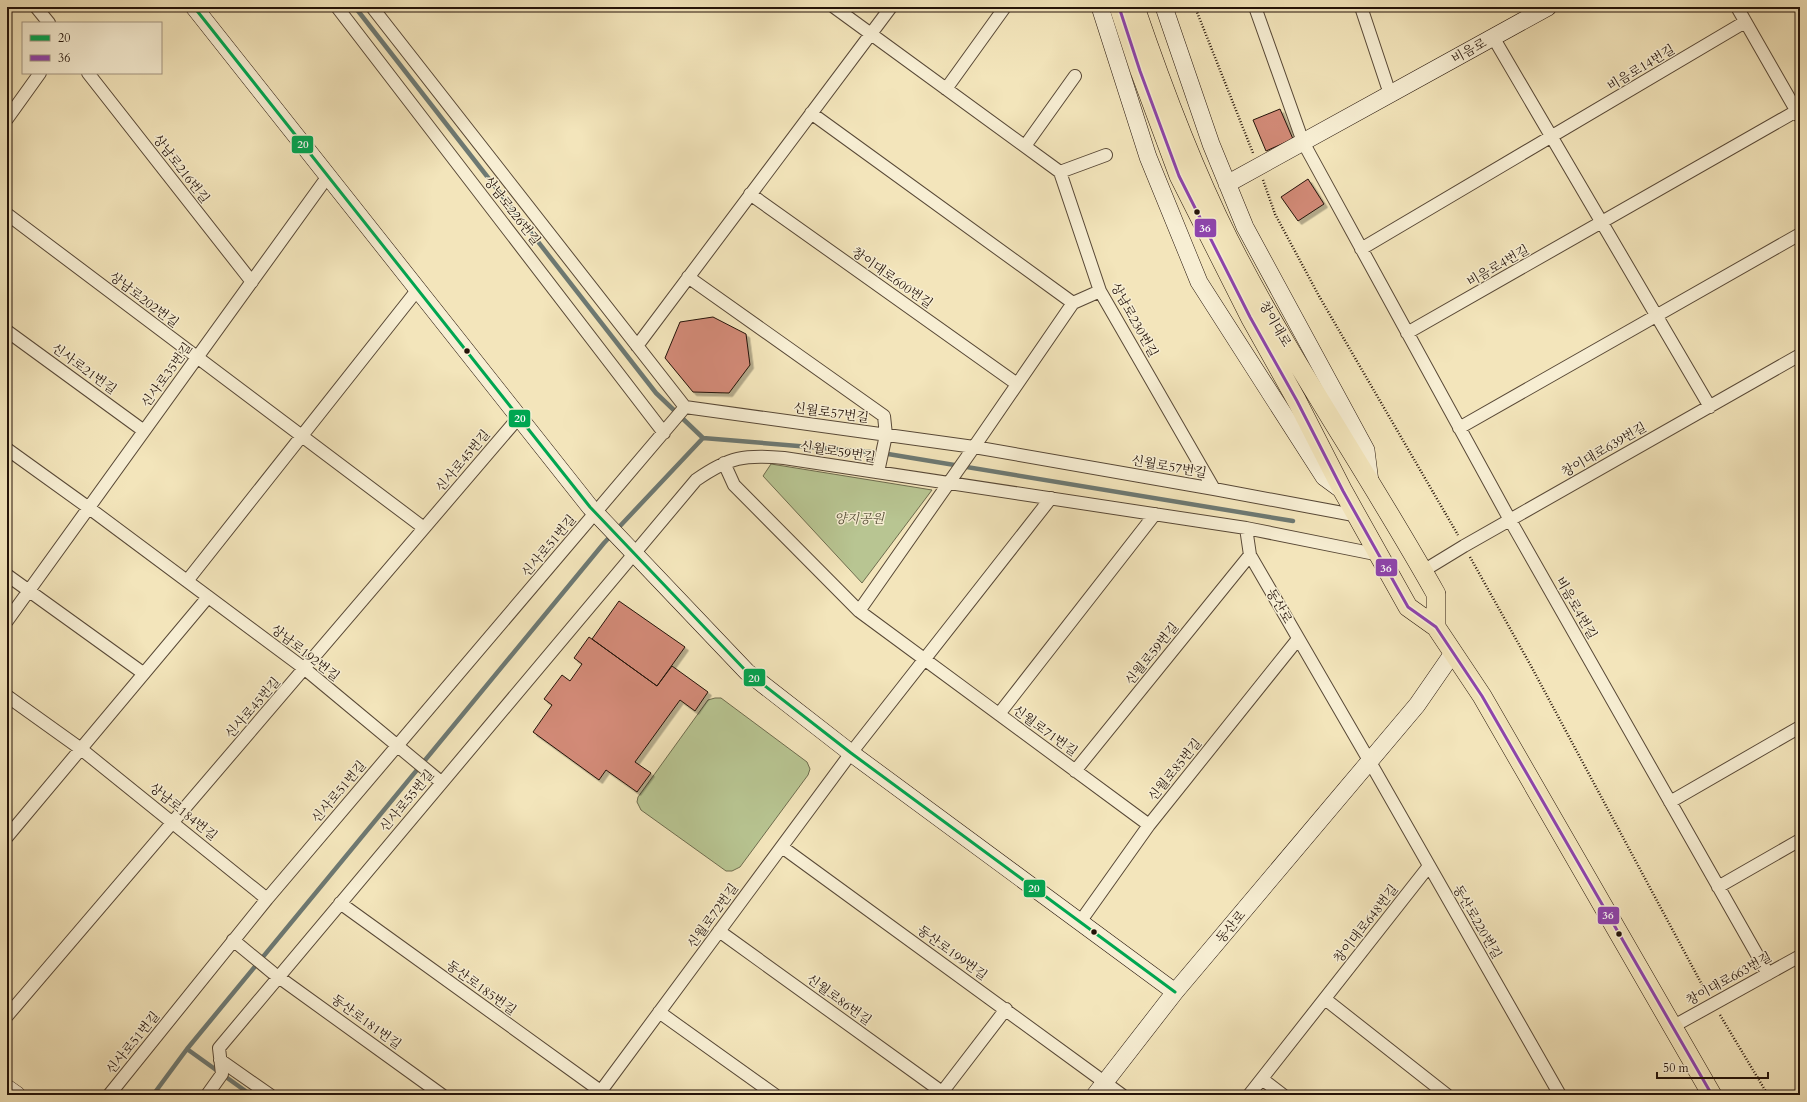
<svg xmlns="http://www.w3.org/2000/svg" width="1807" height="1102" font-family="Cardo,'Noto Serif KR',serif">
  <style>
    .green { fill: #b8c592; stroke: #6e6c4e }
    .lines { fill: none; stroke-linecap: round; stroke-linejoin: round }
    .stream { stroke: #6d7973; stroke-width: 4.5 }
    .building { fill: #d28a77; stroke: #241309; filter: url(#shadow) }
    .street-casing { stroke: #584836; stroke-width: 14 }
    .secondary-casing { stroke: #241309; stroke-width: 18 }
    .primary-casing { stroke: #241309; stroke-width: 20 }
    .path { stroke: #241309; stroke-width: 2.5; stroke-dasharray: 1 2; stroke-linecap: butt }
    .street { stroke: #f7eed3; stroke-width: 12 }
    .secondary { stroke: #f7eed3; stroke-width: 17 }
    .primary { stroke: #f3e5bb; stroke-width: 19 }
    .bus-1-casing { stroke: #f7eed3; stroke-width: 6 }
    .bus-2-casing { stroke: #f7eed3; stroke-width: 6 }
    .bus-1 { stroke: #00a651; stroke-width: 3 }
    .bus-2 { stroke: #8e44ad; stroke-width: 3 }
    .bus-dot { fill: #241309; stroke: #f7eed3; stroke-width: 1.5 }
    .labels { text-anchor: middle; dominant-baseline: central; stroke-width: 3; stroke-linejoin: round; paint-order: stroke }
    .street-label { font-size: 13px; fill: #241309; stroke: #f7eed3 }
    .park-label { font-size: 13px; font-style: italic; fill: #585139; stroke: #f7eed3 }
    .line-badge { stroke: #f7eed3; stroke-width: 1.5 }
    .badge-label { font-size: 11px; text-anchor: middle; font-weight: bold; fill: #fff }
  </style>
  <defs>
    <filter id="shadow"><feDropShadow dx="3.5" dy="3.5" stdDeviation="0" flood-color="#0004"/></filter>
  </defs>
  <rect width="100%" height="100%" fill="#f3e5bb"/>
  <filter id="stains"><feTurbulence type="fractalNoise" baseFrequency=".005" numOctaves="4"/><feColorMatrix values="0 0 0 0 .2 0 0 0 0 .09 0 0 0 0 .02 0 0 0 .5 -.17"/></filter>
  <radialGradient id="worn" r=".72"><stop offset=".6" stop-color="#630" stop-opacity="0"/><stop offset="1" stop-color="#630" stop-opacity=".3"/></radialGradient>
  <path class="green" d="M771 464 932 490 862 583 763 476Z
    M715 698H721L807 762 810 769 808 775 740 867 732 871H726L641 810 637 802 638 797 708 700Z"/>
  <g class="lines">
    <path class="stream" d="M355 7 656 393 703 438
      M187 1049 251 1095
      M153 1095 187 1049 604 543 703 438 882 453 1293 521"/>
  </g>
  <path class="building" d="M1280 109 1293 139 1266 151 1253 120Z
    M1308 179 1324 204 1298 221 1281 197Z
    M713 317 746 334 750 365 729 393 693 392 665 358 680 322Z
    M619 601 685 647 657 686 592 639Z
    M589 637 657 686 672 666 708 692 695 711 680 700 635 762 651 773 637 792 606 770 599 780 533 732 552 705 544 699 562 675 570 681 582 664 574 658Z"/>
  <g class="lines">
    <defs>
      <path id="street" d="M36 7 49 23
        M337 7 664 433
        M372 7 685 407
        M834 7 1060 172 1100 291 1214 489
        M1255 7 1303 142 1510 520 1768 974
        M1361 7 1390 94
        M1737 7 1800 117
        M1493 37 1710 407
        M88 73 252 282
        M946 89 1005 7
        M811 113 1073 303
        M7 119 40 73
        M1025 146 1075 76
        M1060 172 1106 155
        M750 194 1017 384
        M7 214 424 528
        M1361 249 1745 22
        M688 277 884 416 886 435 878 472
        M7 331 144 431
        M1407 333 1800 109
        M637 346 891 7
        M1459 428 1800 234
        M7 449 89 508 305 669 441 782
        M724 463 734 485 859 611 1149 825
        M1246 528 1250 555 1370 762 1560 1095
        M1423 571 1464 546 1800 355
        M7 575 143 673
        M187 581 418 289
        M859 611 974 447 1073 303 1100 291
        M7 621 328 176
        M7 696 81 749 267 899
        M999 714 1155 514
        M1075 771 1250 555
        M1670 802 1800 727
        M7 837 208 597
        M782 847 1122 1095
        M1718 887 1800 840
        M340 903 606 1095
        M1080 922 1149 825 1298 639
        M719 931 942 1092
        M233 940 273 973 442 1095
        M1325 999 1447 1095
        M659 1012 775 1095
        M7 1016 519 417
        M1672 1027 1800 956
        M220 1060 270 1095
        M1262 1079 1283 1095
        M109 1095 267 899 685 407 974 447 1214 489 1359 516
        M207 1095 222 1074 219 1048 696 480C729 457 745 454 784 458L1246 528 1380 555
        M598 1095 851 753 1051 498
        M940 1095 1006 1009
        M1249 1095 1429 866"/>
      <path id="secondary" d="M194 7 590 507 747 672 851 753 1175 992
        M1100 7 1148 157 1199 282 1324 477 1343 491
        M1164 7 1211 144 1245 227 1366 450 1370 482
        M1227 184 1548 7
        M7 1088 17 1095
        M1095 1095 1175 992 1417 705 1453 653"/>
      <path id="primary" d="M1119 7 1140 71 1179 176 1250 317 1297 401 1343 491 1408 607 1436 627 1482 696 1712 1095
        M1135 7C1162 86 1191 164 1228 238 1290 361 1369 474 1436 594V627"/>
    </defs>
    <use href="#street" class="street-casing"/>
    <use href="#secondary" class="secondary-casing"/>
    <use href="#primary" class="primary-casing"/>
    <path class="path" d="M1195 7 1253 153
      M1263 180 1275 214 1319 296 1458 535
      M1470 557 1531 666 1707 994
      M1720 1015 1768 1095"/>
    <use href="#street" class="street"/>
    <use href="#secondary" class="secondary"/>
    <use href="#primary" class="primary"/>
    <defs>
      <path id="bus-1" d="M194 7 590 507 747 672 851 753 1175 992"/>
      <path id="bus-2" d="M1119 7 1140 71 1179 176 1250 317 1297 401 1343 491 1408 607 1436 627 1482 696 1712 1095"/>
    </defs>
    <use href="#bus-1" class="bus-1-casing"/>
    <use href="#bus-2" class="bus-2-casing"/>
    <use href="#bus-1" class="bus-1"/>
    <use href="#bus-2" class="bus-2"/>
  </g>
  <g class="bus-dot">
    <circle cx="1197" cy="212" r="3.5"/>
    <circle cx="467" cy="351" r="3.5"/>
    <circle cx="1094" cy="932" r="3.5"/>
    <circle cx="1619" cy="934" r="3.5"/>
  </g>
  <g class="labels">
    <g class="street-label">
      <text transform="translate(1469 51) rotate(-29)">비음로</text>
      <text transform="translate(1641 68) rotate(-31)">비음로14번길</text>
      <text transform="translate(181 169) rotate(52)">상남로216번길</text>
      <text transform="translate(512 211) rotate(52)">상남로226번길</text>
      <text transform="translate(1498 266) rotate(-30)">비음로4번길</text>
      <text transform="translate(892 278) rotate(35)">창이대로600번길</text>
      <text transform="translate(144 300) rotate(37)">상남로202번길</text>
      <text transform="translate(1134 320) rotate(61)">상남로230번길</text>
      <text transform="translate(1275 324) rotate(60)">창이대로</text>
      <text transform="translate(84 369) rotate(36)">신사로21번길</text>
      <text transform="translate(167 375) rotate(-54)">신사로35번길</text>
      <text transform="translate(831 413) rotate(8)">신월로57번길</text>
      <text transform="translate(1604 450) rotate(-30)">창이대로639번길</text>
      <text transform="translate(838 452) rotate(9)">신월로59번길</text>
      <text transform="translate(463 461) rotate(-50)">신사로45번길</text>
      <text transform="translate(1169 467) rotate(10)">신월로57번길</text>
      <text transform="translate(549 546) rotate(-50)">신사로51번길</text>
      <text transform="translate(1279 606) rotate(60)">동산로</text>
      <text transform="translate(1576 608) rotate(60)">비음로4번길</text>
      <text transform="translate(305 653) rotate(38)">상남로192번길</text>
      <text transform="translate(1152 654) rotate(-51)">신월로59번길</text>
      <text transform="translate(253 708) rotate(-49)">신사로45번길</text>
      <text transform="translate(1045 731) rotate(36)">신월로71번길</text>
      <text transform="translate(1175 770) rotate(-51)">신월로85번길</text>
      <text transform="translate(339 792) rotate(-50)">신사로51번길</text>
      <text transform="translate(407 801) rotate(-50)">신사로55번길</text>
      <text transform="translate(183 812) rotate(39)">상남로184번길</text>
      <text transform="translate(713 916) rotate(-54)">신월로72번길</text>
      <text transform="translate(1477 922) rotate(60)">동산로220번길</text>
      <text transform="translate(1366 924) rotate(-52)">창이대로648번길</text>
      <text transform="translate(1231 927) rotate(-50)">동산로</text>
      <text transform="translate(952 953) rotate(36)">동산로199번길</text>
      <text transform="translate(1729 979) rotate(-29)">창이대로663번길</text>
      <text transform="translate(481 988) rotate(36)">동산로185번길</text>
      <text transform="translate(839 1000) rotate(36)">신월로86번길</text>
      <text transform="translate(366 1022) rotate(36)">동산로181번길</text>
      <text transform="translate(133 1043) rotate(-51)">신사로51번길</text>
    </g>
    <g class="park-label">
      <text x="859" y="519">양지공원</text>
    </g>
  </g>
  <g class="line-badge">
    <rect x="291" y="135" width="23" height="19" rx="4" fill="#00a651"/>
    <rect x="1194" y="218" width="23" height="20" rx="4" fill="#8e44ad"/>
    <rect x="508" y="409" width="23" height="19" rx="4" fill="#00a651"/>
    <rect x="1375" y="558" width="23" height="19" rx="4" fill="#8e44ad"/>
    <rect x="743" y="668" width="23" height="19" rx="4" fill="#00a651"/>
    <rect x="1023" y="879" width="23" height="19" rx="4" fill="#00a651"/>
    <rect x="1597" y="906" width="23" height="19" rx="4" fill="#8e44ad"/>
  </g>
  <g class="badge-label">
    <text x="303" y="148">20</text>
    <text x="1205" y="232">36</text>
    <text x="520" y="422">20</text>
    <text x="1386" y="572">36</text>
    <text x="754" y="682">20</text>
    <text x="1034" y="892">20</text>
    <text x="1608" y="919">36</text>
  </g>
  <rect width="1807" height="1102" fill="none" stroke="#f3e5bb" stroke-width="24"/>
  <rect x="8" y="8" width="1791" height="1086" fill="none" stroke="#241309" stroke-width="2"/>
  <rect x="12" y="12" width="1783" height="1078" fill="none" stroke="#241309"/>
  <rect x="22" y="22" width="140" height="52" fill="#f7eed3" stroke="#a39682"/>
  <rect x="30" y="35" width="20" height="6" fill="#00a651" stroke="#a39682"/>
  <text x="58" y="42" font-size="12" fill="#241309">20</text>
  <rect x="30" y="55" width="20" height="6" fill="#8e44ad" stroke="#a39682"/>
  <text x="58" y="62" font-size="12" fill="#241309">36</text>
  <path d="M1657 1072v6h111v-6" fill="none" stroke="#241309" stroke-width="2"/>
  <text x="1663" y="1072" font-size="12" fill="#241309" stroke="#f7eed3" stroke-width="3" paint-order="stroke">50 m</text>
  <rect width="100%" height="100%" filter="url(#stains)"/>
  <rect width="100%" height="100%" fill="url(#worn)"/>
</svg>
